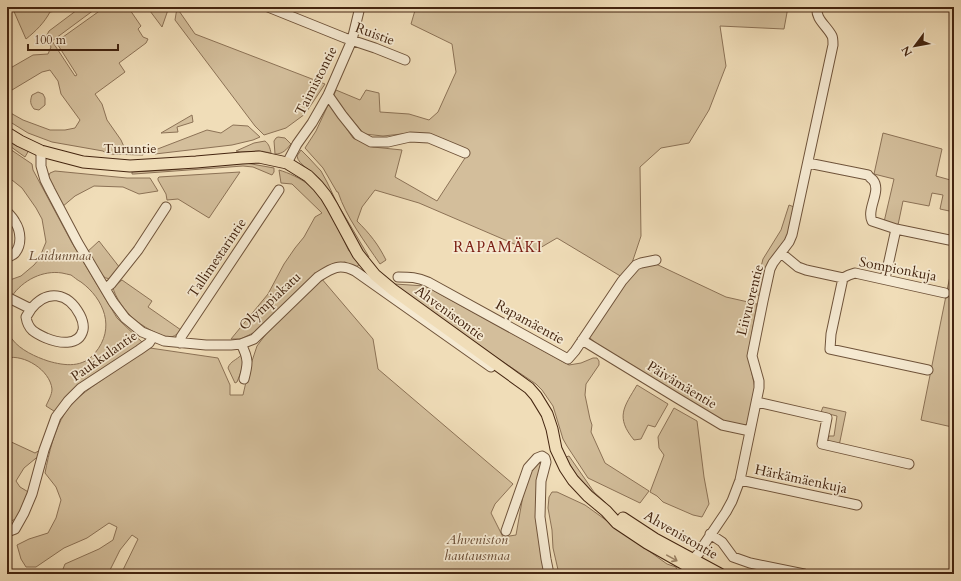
<svg xmlns="http://www.w3.org/2000/svg" width="961" height="581" font-family="Cardo,serif">
  <style>
    .green { fill: #d3be9b; stroke: #8c7256 }
    .lines { fill: none; stroke-linecap: round; stroke-linejoin: round }
    .minor-casing { stroke: #6f533a; stroke-width: 11 }
    .major-casing { stroke: #442510; stroke-width: 13 }
    .minor { stroke: #f5e9d1; stroke-width: 9 }
    .major { stroke: #f0ddb8; stroke-width: 11 }
    .oneway { stroke: #9a8164 }
    .labels { text-anchor: middle; dominant-baseline: central; stroke-width: 3.5; stroke-linejoin: round; paint-order: stroke }
    .street-label { font-size: 14px; fill: #442510; stroke: #f5e9d1 }
    .park-label { font-size: 14px; font-style: italic; fill: #684b33; stroke: #f5e9d1 }
    .neighbourhood-label { font-size: 15px; letter-spacing: 1px; fill: #7a1f14; stroke: #f5e9d1 }
  </style>
  <rect width="100%" height="100%" fill="#f0ddb8"/>
  <filter id="stains"><feTurbulence type="fractalNoise" baseFrequency=".005" numOctaves="4"/><feColorMatrix values="0 0 0 0 .2 0 0 0 0 .09 0 0 0 0 .02 0 0 0 .5 -.17"/></filter>
  <radialGradient id="worn" r=".72"><stop offset=".6" stop-color="#630" stop-opacity="0"/><stop offset="1" stop-color="#630" stop-opacity=".3"/></radialGradient>
  <path class="green" d="M12 7H67L61 10 50 12C44 23 36 31 26 39Z
    M81 7H98L52 41 75 76 77 75 56 42 105 7H130V10L141 26 138 29 143 37 148 39 146 43 119 63 125 72 95 94 102 104 107 120 121 140 125 149 143 151V155L107 154 103 151 52 142 28 133 7 120V111L23 120 50 130H65L75 128 80 120 61 94 58 81 50 70 42 72 7 93V70L33 55 48 54 51 47 46 37 49 31Z
    M147 7H169L162 27Z
    M416 7H788L784 29 720 26 726 66 709 110 689 143 661 148 640 167 641 236 631 266 622 277 557 238 533 252 419 203 375 190 362 207 357 221C370 234 378 244 386 260L380 264C365 242 346 217 338 192H337L323 168 305 148 316 131 329 103 353 138 373 147 402 150 395 177 437 201 465 158 411 133 383 136 364 134 333 97 336 90 360 100 366 90 379 93 380 112 409 114 429 120 438 112 456 72 452 44 411 24Z
    M177 8 195 34 325 84 305 114 286 128 264 135 255 126 175 20Z
    M38 92 43 94 45 98V105L39 110 34 109C30 104 30 101 32 95Z
    M192 115 193 122 177 127 178 132 161 133Z
    M233 125 248 126 260 137 253 140 232 145 155 154V150L207 130 221 133Z
    M883 133 942 149 936 176 954 181V212L940 209 943 195 932 193 929 206 903 201 898 225 884 222 894 179 874 174Z
    M278 137 285 138 291 144C286 150 283 154 275 154L274 141 276 138Z
    M7 138 29 150 25 157 7 144Z
    M265 141C269 144 270 148 271 153L261 151 240 152 236 151 254 143Z
    M7 147 32 164 33 170 72 243 117 318 143 343 57 413 46 406C48 401 52 395 52 389 50 370 24 354 7 358V328C8 332 9 336 12 339 20 350 36 357 48 361 65 366 83 368 95 353 116 328 104 299 81 282 77 280 74 277 71 275 68 274 65 274 62 273 43 270 23 280 12 296L7 293V281L21 276 34 265 39 259 46 242 42 219 36 208 22 188 7 176Z
    M301 150 309 158 321 171 327 182 337 203 369 257 367 259C356 242 347 225 338 208 332 198 327 188 320 179 314 172 298 165 297 156Z
    M246 163 274 168V172L272 175 253 167 243 166 134 174H132V172L170 170 225 164Z
    M279 170C289 173 300 178 309 185 326 199 339 231 349 251H351L360 264 355 268 345 262 330 266 314 274 277 311 253 333 241 339H231L268 294 284 264 295 248 304 237 315 217 322 213 292 184 281 183Z
    M55 171 127 178H150L158 191 139 194 123 187 94 186 75 196 62 207 48 177 50 173Z
    M240 172 209 218 178 199 167 200 166 194 158 180V178L159 177Z
    M789 205 794 207 787 237 772 258 761 296 754 294 763 259 781 230Z
    M99 241 120 268C115 274 113 282 104 277L86 253Z
    M954 256V419L952 427 921 420Z
    M656 264 726 297 757 304 748 355 755 388 748 423 743 426 724 422 696 404 601 348 589 337 625 283 638 268Z
    M321 278 373 339 378 369 513 484 495 504 491 513 503 537 516 535 524 490 529 473 539 463 544 465 538 476 547 574H121L138 539 132 535 120 550 108 574H55H61L65 564 99 549 113 540 117 527 109 523 87 538 64 548 36 567H26L21 559 17 545 29 539 48 533 56 518 61 500 56 487 45 473C49 453 54 430 65 413 76 396 94 386 109 375 123 366 136 357 150 348L218 358 230 385V395H243L248 373 257 346 266 334Z
    M122 280 152 301 148 307 181 330C178 333 176 336 171 337 162 338 140 325 133 318 126 312 114 296 113 287Z
    M395 284 425 286 431 289 569 365 581 363 593 358H597L599 361V365L586 384 585 395 590 419 592 425 591 432 605 463 649 491 640 503 588 478 567 446 563 439 553 406 542 390 536 384 490 353 394 285Z
    M241 355C246 363 240 374 237 382L235 383 228 368C230 361 237 360 241 355Z
    M637 385 668 404 655 427 648 425 641 439 634 440C615 417 624 407 637 385Z
    M823 407 846 412 839 446 827 442V440L829 436H834L837 416 821 412Z
    M674 408 697 421 704 477 709 504 702 517 693 515 663 502 657 496 650 492 664 455 659 448 658 437Z
    M7 440 35 453 40 450 41 454 24 468 16 481 20 487 30 493 18 519 13 520 7 524Z
    M569 456 594 492 606 503 605 505C589 491 575 476 566 457Z
    M552 492H557L585 505 667 564 676 567 678 574H559L553 548 552 530 548 508 549 497Z"/>
  <g class="lines">
    <defs>
      <path id="minor" d="M268 7 345 38 375 48 405 60
        M328 95 342 115 358 135 371 142H388L410 137 429 138 465 153
        M41 151V166L45 180 50 190 78 243 113 302 125 318 142 332 164 341 206 345H231L241 344 254 339 318 277C332 268 339 263 355 271L491 367
        M287 163 297 144 312 123 328 95 352 40 360 7
        M808 163 868 175C869 177 871 178 873 180 882 191 866 209 872 221L896 229 954 241
        M7 212C10 215 13 218 15 222 21 231 22 245 15 253 13 255 10 256 7 258
        M781 253 798 267 806 270 843 278 849 275 855 273 945 293
        M398 277C410 277 417 277 428 282L568 359 575 351 622 281 636 265 641 263 656 260
        M843 278 831 334 830 349 928 370
        M885 279 896 229
        M106 288 111 284 138 250 166 207
        M7 297 31 309 26 317C28 330 35 333 46 338 58 343 79 347 83 330 84 325 82 319 80 315 68 292 47 289 31 309
        M582 340 677 398 722 425 750 431
        M180 343 181 337 279 190
        M241 344C249 359 248 364 244 379
        M757 402 827 418 822 444 909 464
        M740 480 857 505
        M506 531 528 468 537 458 542 456 545 458 546 462 541 481 540 517 546 559 549 574
        M7 532 15 529 24 513 32 494 44 450 56 417 68 401 81 388 139 350 149 343 153 337
        M710 534 722 542 733 557 750 563 804 574
        M693 559 699 553 701 549 726 512 732 501 740 480 759 388V381L752 356 763 301 770 269 773 263 789 242 792 235 833 45C833 42 833 38 832 36 827 26 815 19 817 7
        M685 574 689 567"/>
      <path id="major" d="M7 133 20 141 41 151 83 162 130 166 196 162 242 158 259 157 287 163 308 176 318 186 326 196 332 206 358 254 375 275 393 290 529 388 536 396 547 414 552 429 556 449 565 468 573 480 588 496 606 511 617 523 647 543 702 574
        M623 518 655 539 720 574"/>
    </defs>
    <use href="#minor" class="minor-casing"/>
    <use href="#major" class="major-casing"/>
    <use href="#minor" class="minor"/>
    <use href="#major" class="major"/>
  </g>
  <defs><path id="oneway-shaft" d="M-6 0H5M1.5-3L5.5 0L1.5 3" fill="none" stroke-width="1.6" stroke-linecap="round" stroke-linejoin="round"/></defs>
  <use class="oneway" href="#oneway-shaft" transform="translate(672 558) rotate(29)"/>
  <g class="labels">
    <g class="street-label">
      <text transform="translate(375 34) rotate(20)">Ruistie</text>
      <text transform="translate(316 81) rotate(-63)">Taimistontie</text>
      <text x="130" y="148">Turuntie</text>
      <text transform="translate(217 258) rotate(-56)">Tallimestarintie</text>
      <text transform="translate(898 269) rotate(11)">Sompionkuja</text>
      <text transform="translate(750 300) rotate(-76)">Liivuorentie</text>
      <text transform="translate(270 301) rotate(-43)">Olympiakatu</text>
      <text transform="translate(450 313) rotate(36)">Ahvenistontie</text>
      <text transform="translate(530 322) rotate(29)">Rapamäentie</text>
      <text transform="translate(104 356) rotate(-35)">Paukkulantie</text>
      <text transform="translate(682 385) rotate(31)">Päivämäentie</text>
      <text transform="translate(801 479) rotate(12)">Härkämäenkuja</text>
      <text transform="translate(681 535) rotate(30)">Ahvenistontie</text>
    </g>
    <g class="park-label">
      <text x="60" y="255">Laidunmaa</text>
      <text x="477" y="539">Ahveniston<tspan x="477" dy="16">hautausmaa</tspan></text>
    </g>
    <g class="neighbourhood-label">
      <text x="498" y="247">RAPAMÄKI</text>
    </g>
  </g>
  <rect width="961" height="581" fill="none" stroke="#f0ddb8" stroke-width="24"/>
  <rect x="8" y="8" width="945" height="565" fill="none" stroke="#442510" stroke-width="2"/>
  <rect x="12" y="12" width="937" height="557" fill="none" stroke="#442510"/>
  <g transform="translate(915 46) rotate(238)" stroke="#f5e9d1" stroke-width="3" paint-order="stroke">
  <path d="M0-3L7 15L0 10L-7 15Z" fill="#442510"/>
  <text y="-6" font-size="11" font-weight="bold" text-anchor="middle" fill="#442510">N</text>
  </g>
  <path d="M28 44v6h90v-6" fill="none" stroke="#442510" stroke-width="2"/>
  <text x="34" y="44" font-size="12" fill="#442510" stroke="#f5e9d1" stroke-width="3" paint-order="stroke">100 m</text>
  <rect width="100%" height="100%" filter="url(#stains)"/>
  <rect width="100%" height="100%" fill="url(#worn)"/>
</svg>
